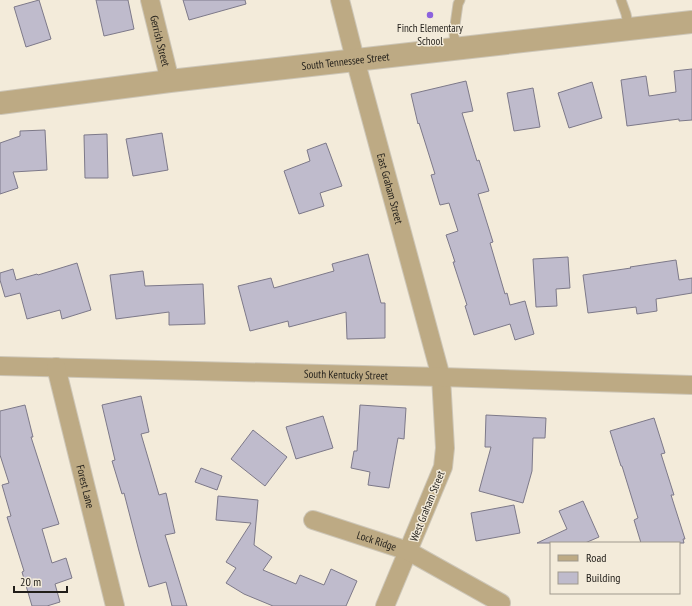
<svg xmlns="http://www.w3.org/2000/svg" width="692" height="606" font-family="'PT Sans Narrow',sans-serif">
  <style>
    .building { fill: #bfbbcc; stroke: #7d7989 }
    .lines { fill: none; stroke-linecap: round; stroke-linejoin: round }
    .service-casing { stroke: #cdc6b7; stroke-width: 11 }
    .minor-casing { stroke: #cdc6b7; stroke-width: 20 }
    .tertiary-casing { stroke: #cdc6b7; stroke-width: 24 }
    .service { stroke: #bdaa84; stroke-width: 9 }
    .minor { stroke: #bdaa84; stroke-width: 18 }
    .tertiary { stroke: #bdaa84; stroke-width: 22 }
    .poi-dot { fill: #8c62dd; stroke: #f3ebda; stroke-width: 1.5 }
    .labels { text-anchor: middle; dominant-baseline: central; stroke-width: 3; stroke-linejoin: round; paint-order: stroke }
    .poi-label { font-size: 11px; fill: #211e19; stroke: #f3ebda }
    .street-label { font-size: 11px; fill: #211e19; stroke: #f3ebda }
  </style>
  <rect width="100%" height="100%" fill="#f3ebda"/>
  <path class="building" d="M39 0 51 39 26 47 14 7Z
    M96 0H128L134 29 104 36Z
    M183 0H245L246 4 189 20Z
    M692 69V120L679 121V119L627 126 621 80 646 76 649 96 676 92 674 71Z
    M466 81 473 111 462 113 477 161 479 160 489 191 478 194 493 242 490 243 505 294 507 293 510 305 525 301 534 334 515 340 510 324 474 335 465 306 467 305 453 262H455L446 235 458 231 449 203 440 205 431 175 435 174 419 123 418 124 411 94Z
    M592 82 602 118 569 128 558 93Z
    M533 88 540 127 514 131 507 93Z
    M45 130 47 170 13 172 18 188 0 194V143L20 136V131Z
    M162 133 168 170 133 176 126 139Z
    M107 134 108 178H85L84 135Z
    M326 143 342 186 320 193 324 206 299 214 284 171 310 161 307 150Z
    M368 254 381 303H385V338L347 339 346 312 289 327 288 321 250 331 238 286 271 278 274 288 334 271 332 264Z
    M568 257 570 288 556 289 557 306 536 307 533 259Z
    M676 260 679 280 692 278V293L656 299 657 311 637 314 636 307 588 313 583 275 631 268 630 267Z
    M77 263 91 310 62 319 60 310 27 319 20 293 5 297 0 280V273L13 269 16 280 37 274 38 275Z
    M143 271 145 286 203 284 205 324 169 325V312L116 319 110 275Z
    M141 396 149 432 141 434 159 495 166 493 175 533 165 535 187 606H172L166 582 149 587 139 551 124 493 122 494 112 461 115 460 102 405Z
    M25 405 33 437H31L59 524 42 529 52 563 66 558 72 578 55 584 60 602 47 606H32L22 572 24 571 7 517 11 516 2 485 9 483 0 455V411Z
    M360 405 406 408 404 439 398 438 389 488 368 485 370 472 351 468 354 451H357Z
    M486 415 546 418 545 438H533L532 471 523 503 479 491 491 447H485Z
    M323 416 333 448 296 459 286 427Z
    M654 418 665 453 661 454 674 495H671L685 539H683L684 543H641L634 520 638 518 622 466H621L610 431Z
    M253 430 287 457 265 486 231 459Z
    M201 468 222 476 217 490 195 482Z
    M218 496 258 500 254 545 272 557 263 570 296 584 300 575 324 585 331 569 357 581 346 606H273L244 594 226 583 236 568 226 562 251 523 216 520Z
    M583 501 599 537 585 543H537L567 529 559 511Z
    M514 505 520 533 476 541 471 513Z"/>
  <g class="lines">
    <defs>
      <path id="service" d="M621 0 626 14 629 29
        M455 48 454 32 458 4 460 0"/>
      <g id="minor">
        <path id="s1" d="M150 0 170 81"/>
        <path id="s2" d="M340 0 355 59 441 377 445 448 443 467 385 606"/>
        <path id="s3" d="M0 366 441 377 692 385"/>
        <path id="s4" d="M56 367 115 606"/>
        <path id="s5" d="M313 520 408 551 501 603"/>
      </g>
      <g id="tertiary">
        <path id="s6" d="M0 103 170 81 692 22"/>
      </g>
    </defs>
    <use href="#service" class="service-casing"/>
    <use href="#minor" class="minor-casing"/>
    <use href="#tertiary" class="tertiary-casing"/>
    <use href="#service" class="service"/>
    <use href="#minor" class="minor"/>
    <use href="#tertiary" class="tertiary"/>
  </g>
  <circle class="poi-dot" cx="430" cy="15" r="4"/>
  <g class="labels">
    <g class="poi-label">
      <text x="430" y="28">Finch Elementary<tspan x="430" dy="13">School</tspan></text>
    </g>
    <g class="street-label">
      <text stroke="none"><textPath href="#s1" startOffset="42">Gerrish Street</textPath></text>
      <text stroke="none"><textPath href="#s6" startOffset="348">South Tennessee Street</textPath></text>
      <text stroke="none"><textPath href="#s2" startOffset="195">East Graham Street</textPath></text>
      <text stroke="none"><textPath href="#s3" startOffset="346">South Kentucky Street</textPath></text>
      <text stroke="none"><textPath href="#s4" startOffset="123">Forest Lane</textPath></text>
      <text transform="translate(427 506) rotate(-68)">West Graham Street</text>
      <text stroke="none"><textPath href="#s5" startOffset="67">Lock Ridge</textPath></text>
    </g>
  </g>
  <rect x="550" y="542" width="130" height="52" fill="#f3ebda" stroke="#9f998d"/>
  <rect x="558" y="555" width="20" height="6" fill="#bdaa84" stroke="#9f998d"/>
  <text x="586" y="562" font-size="12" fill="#211e19">Road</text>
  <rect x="558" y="572" width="20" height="12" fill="#bfbbcc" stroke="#9f998d"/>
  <text x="586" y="582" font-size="12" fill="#211e19">Building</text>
  <path d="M14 586v6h53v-6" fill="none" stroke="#211e19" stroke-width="2"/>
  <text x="20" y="586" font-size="12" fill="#211e19" stroke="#f3ebda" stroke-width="3" paint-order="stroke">20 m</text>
</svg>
